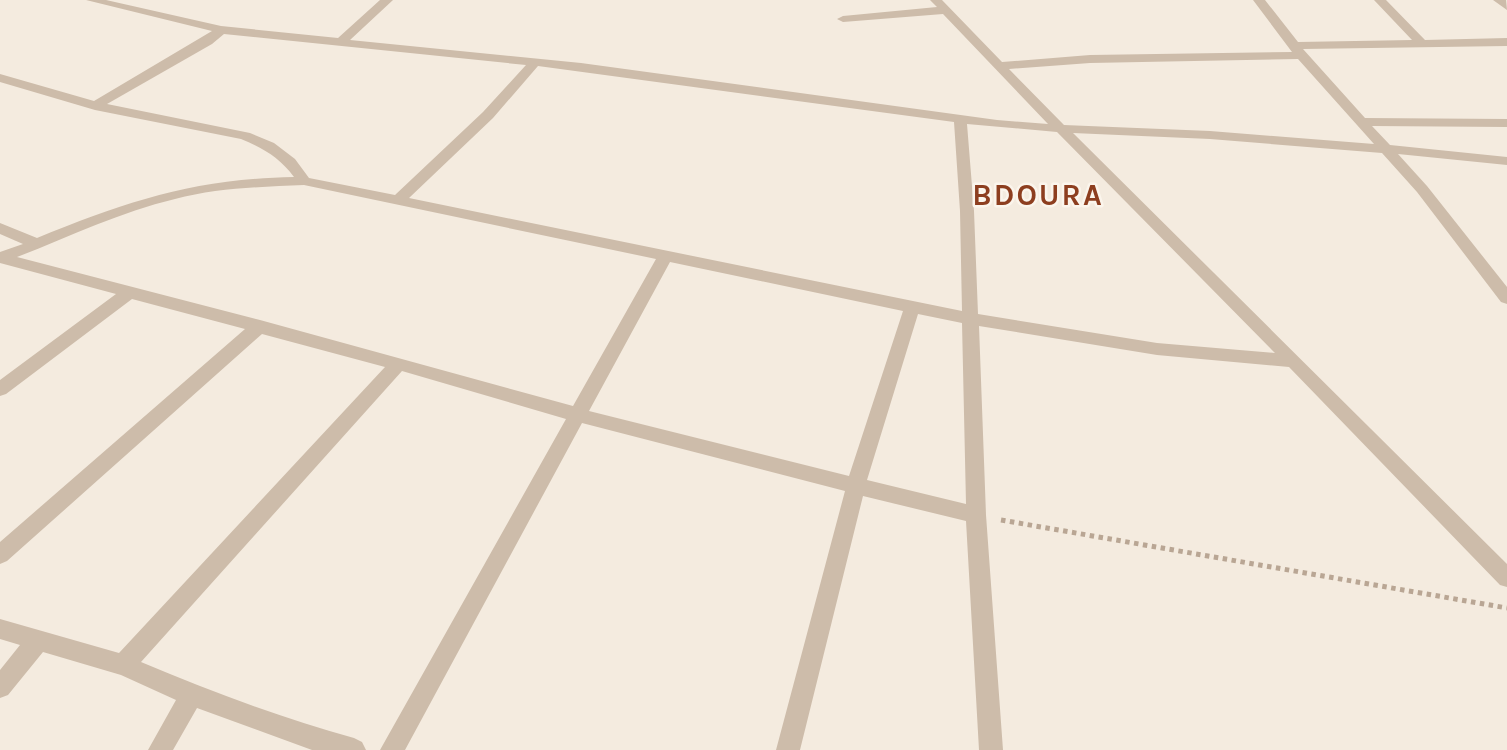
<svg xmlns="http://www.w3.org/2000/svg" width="1507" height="750" font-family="Karla,sans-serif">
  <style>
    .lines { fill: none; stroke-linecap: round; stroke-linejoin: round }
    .path { stroke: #b9a694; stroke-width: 5; stroke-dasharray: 4.5 4.5; stroke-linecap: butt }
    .minor { fill: #cdbcaa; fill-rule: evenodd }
    .labels { text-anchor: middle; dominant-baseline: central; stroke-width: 5; stroke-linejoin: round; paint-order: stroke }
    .district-label { font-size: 30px; font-weight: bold; letter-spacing: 2px; fill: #8d3e1f; stroke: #fbf5ec }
  </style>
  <rect width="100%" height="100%" fill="#f4ebdf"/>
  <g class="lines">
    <path class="path" d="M1001 520 1507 608"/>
    <path class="minor" d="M86 0H106L221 26 338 38 380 0H393L350 40 581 63 997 120 1048 124 943 14 843 22 837 19 843 16 937 7 930 0H942L1002 62 1090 55 1292 52 1253 0H1265L1298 42 1412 40 1374 0H1386L1425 40 1507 38V46L1303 49 1365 118 1507 119V127L1372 126 1390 145 1507 157V165L1398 154 1427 186 1507 287V304L1501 302 1417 192 1382 153 1210 139 1073 133 1507 564V587L1500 585 1289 367 1157 355 979 326 986 515 1003 750H979L966 521 863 496 800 750H776L845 491 582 423 405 750H380L566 419 402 371 141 662C210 691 281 718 354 738L362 742 366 750H312L197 708 173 750H148L176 700 121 675 43 652 8 695 0 698V670L20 645 0 639V619L119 653 385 367 262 334 7 561 0 564V542L245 329 132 299 6 394 0 396V380L116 294 0 263V252L23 244 0 234V223L37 238C128 201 194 179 294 177 280 158 263 148 241 139L95 110 0 82V74L94 101 212 31ZM224 34 526 65 483 112 395 195 309 178 295 159 274 143 250 133 107 104 212 44ZM1298 59 1374 144 1210 131 1064 125 1009 69 1090 63ZM538 66 954 122 960 211 962 311 409 198 493 118ZM967 124 1057 132 1275 353 1157 343 978 314 974 211ZM304 185 656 259 573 406 260 320 17 257C69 237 120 212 175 199 217 188 261 187 304 185ZM670 262 903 311 849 476 589 411ZM918 314 962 323 966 504 867 480Z
      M1493 0H1506L1507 10Z"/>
  </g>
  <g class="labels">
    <g class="district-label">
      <text x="1038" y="195">BDOURA</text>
    </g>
  </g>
</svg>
